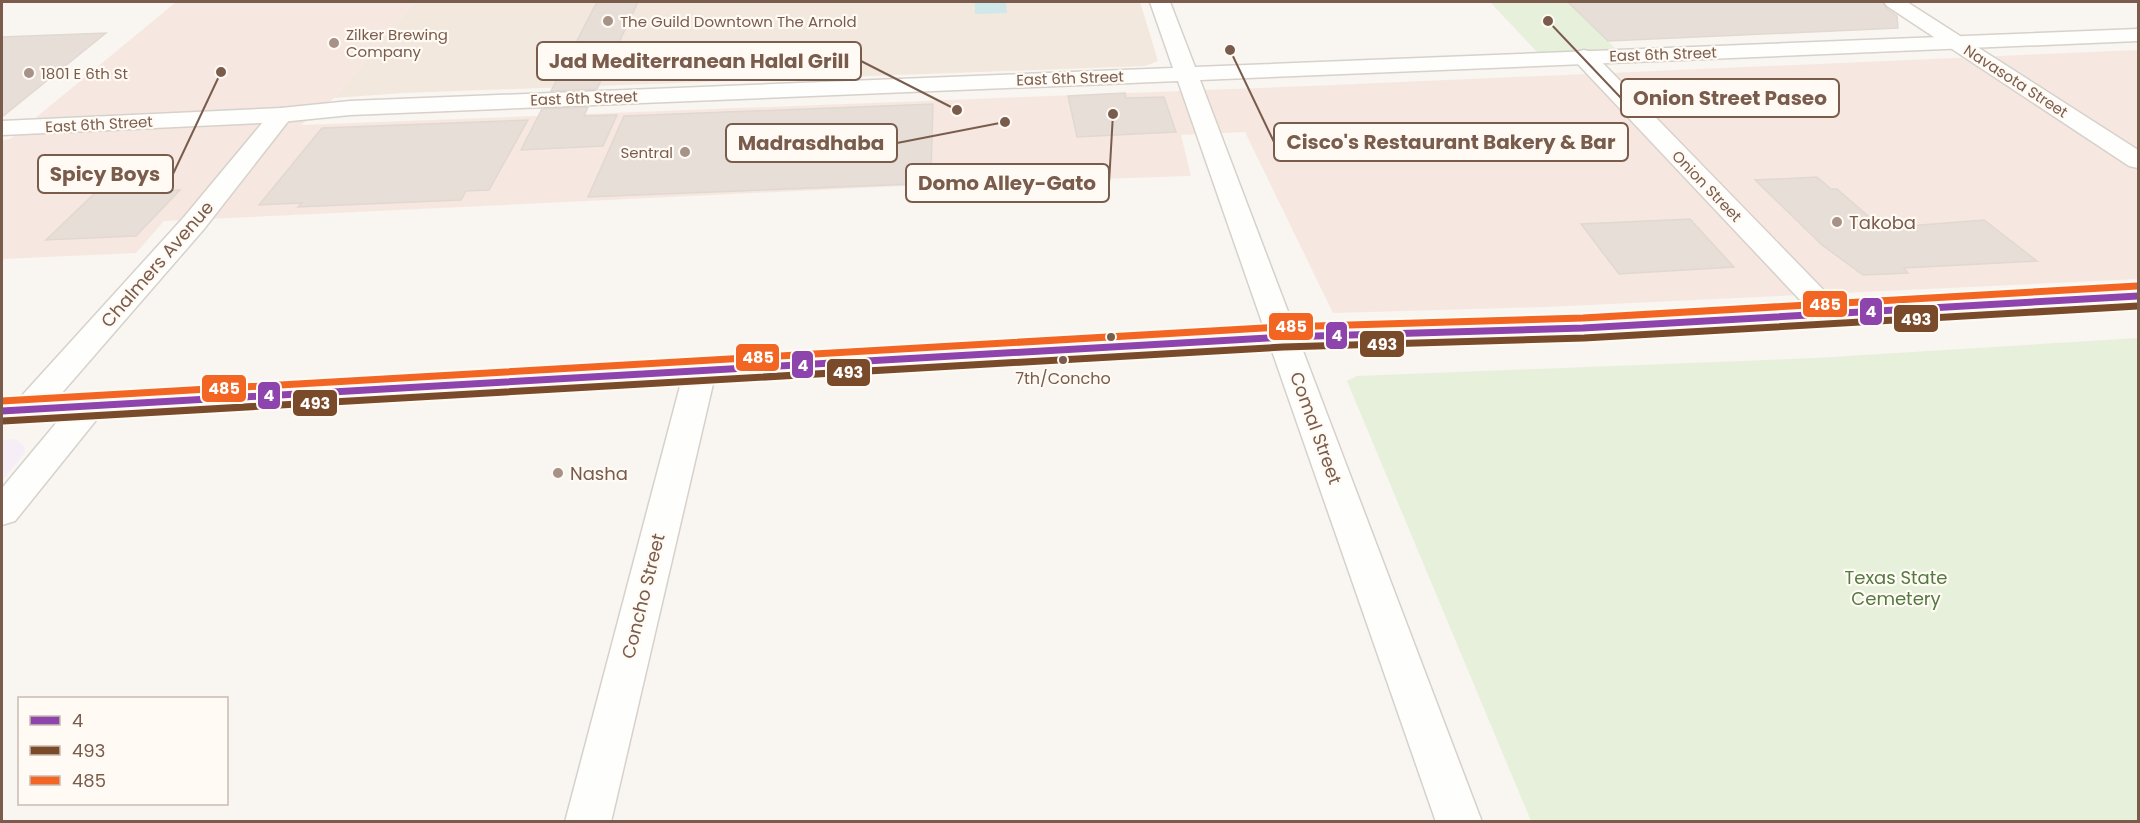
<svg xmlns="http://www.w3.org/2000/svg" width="2140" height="823" font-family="Poppins,sans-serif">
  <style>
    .residential { fill: #f2e8de }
    .commercial { fill: #f6e8e1 }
    .education { fill: #f6eef6 }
    .green { fill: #e7f0db }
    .water { fill: #d0e8ea }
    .building { fill: #e6ded7; stroke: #e2d8d2; stroke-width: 1.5 }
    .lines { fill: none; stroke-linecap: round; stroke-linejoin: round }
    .minor-casing { stroke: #d7d1cb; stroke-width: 3 }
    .tertiary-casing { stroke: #d7d1cb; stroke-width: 3 }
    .primary-casing { stroke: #dad1cc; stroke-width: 3 }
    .minor { fill: #fefefd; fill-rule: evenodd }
    .tertiary { fill: #fefefd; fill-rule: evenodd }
    .primary { fill: #f3eee8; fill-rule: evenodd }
    .bus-1-casing { stroke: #fffaf3; stroke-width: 11 }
    .bus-2-casing { stroke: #fffaf3; stroke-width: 11 }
    .bus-3-casing { stroke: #fffaf3; stroke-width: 11 }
    .bus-1 { stroke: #8e44ad; stroke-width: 7 }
    .bus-2 { stroke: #7a4b2a; stroke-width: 7 }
    .bus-3 { stroke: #f26522; stroke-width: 7 }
    .poi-dot { fill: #a69286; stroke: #fffaf3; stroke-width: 2 }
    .bus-dot { fill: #7a5c4d; stroke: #fffaf3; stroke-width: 2 }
    .labels { text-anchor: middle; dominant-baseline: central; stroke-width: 4.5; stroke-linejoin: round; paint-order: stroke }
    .far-poi-label { font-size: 15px; fill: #7a5c4d; stroke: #fffaf3; text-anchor: start }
    .far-street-label { font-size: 15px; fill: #7a5c4d; stroke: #fffaf3 }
    .bus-label { font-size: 16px; fill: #7a5c4d; stroke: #fffaf3 }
    .poi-label { font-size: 18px; fill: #7a5c4d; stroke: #fffaf3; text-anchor: start }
    .street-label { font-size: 18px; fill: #7a5c4d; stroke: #fffaf3 }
    .park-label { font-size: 18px; fill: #537a41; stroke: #fffaf3 }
    .leader { fill: none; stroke: #7a5c4d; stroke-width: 2 }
    .callout-dot { fill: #7a5c4d; stroke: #fffaf3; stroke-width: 2 }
    .callout { fill: #fffaf3; stroke: #7a5c4d; stroke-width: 2 }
    .callout-label { font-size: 20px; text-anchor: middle; font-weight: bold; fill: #7a5c4d }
    .line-badge { stroke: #fffaf3; stroke-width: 2 }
    .badge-label { font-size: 16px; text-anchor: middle; font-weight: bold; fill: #fff }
  </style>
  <rect width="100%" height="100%" fill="#f9f5f0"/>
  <path class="residential" d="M414 2H1140L1158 61 1145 66 403 93 334 98Z"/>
  <path class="commercial" d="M176 2H414L334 98 301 125 1310 86 2138 50V279L1547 307 1333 313 1245 132 1181 135 1191 176 946 184 164 221 136 253 2 259V140L10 139Z"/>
  <path class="education" d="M16 439 25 447 24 454 2 481V440Z"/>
  <path class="green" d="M1490 2H1568L1617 50 1538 53Z
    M2138 338V821H1531L1347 381 1357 376 1816 358Z"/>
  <path class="water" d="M975 2H1006L1007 13 975 14Z"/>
  <path class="building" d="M597 2H638L597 89 551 91Z
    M1568 2H1882L1886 8 1897 16 1898 28 1608 41Z
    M106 33 2 117V37Z
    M1125 93 1126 98 1164 97 1176 132 1077 137 1068 96Z
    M933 104 931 174 914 175V184L588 197 624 116Z
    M588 107 584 116 617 115 603 146 521 150 542 109Z
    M528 120 489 190 466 191 461 200 298 207 302 203 259 205 322 128Z
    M1817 177 1831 189H1837L1882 228 1984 220 2037 261 1904 268 1908 273 1863 275 1822 245 1755 180Z
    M180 190 136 236 46 240 95 193Z
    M1690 219 1734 267 1619 274 1581 224Z"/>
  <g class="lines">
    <defs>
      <path id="minor" d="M1884 2H1907L2138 150V168L2129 166 1887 6Z
        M1584 50 1592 52 1841 308 1845 314 1841 320 1830 323 1819 320 1576 62 1573 57 1576 52Z
        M281 108 289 110 293 115 204 229 41 417 29 420 17 417 13 409 17 401 184 217 273 110Z
        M700 361 711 364 716 371 611 822H565L684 371 689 364Z
        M89 395 101 398 105 406 101 414 15 521 2 525V488L77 398Z"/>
      <path id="tertiary" d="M1150 2H1170L1195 67 2138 29V41L1200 80 1482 822H1436L1178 81 350 115 281 122 2 135V121L281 108 350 101 1173 68Z"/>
      <path id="primary" d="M2138 287V305L1583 337 1283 346 2 422V400L1283 328 1583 319Z"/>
    </defs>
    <use href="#minor" class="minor-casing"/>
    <use href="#tertiary" class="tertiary-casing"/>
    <use href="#primary" class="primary-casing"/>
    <use href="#minor" class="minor"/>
    <use href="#tertiary" class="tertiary"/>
    <use href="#primary" class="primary"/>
    <defs>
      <path id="bus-1" d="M2 411 1283 337 1583 328 2138 296"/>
      <path id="bus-2" d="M3 421 1283 347 1584 338 2138 306"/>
      <path id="bus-3" d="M2 401 1282 327 1583 318 2137 286"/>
    </defs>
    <use href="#bus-1" class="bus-1-casing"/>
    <use href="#bus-2" class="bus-2-casing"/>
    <use href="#bus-3" class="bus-3-casing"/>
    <use href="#bus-1" class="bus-1"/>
    <use href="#bus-2" class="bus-2"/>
    <use href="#bus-3" class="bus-3"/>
  </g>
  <g class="poi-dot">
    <circle cx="608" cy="21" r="6"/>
    <circle cx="334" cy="43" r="6"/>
    <circle cx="29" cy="73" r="6"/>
    <circle cx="685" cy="152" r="6"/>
    <circle cx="1837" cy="222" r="6"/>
    <circle cx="558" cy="473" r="6"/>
  </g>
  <g class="bus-dot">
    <circle cx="1111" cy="337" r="5"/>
    <circle cx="1063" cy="360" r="5"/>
  </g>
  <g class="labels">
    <g class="far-poi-label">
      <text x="620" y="21">The Guild Downtown The Arnold</text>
      <text x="346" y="34">Zilker Brewing<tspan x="346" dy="17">Company</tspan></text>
      <text x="41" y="73">1801 E 6th St</text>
      <text x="673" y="152" text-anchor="end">Sentral</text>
    </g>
    <g class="far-street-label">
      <text transform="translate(1663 54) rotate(-2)">East 6th Street</text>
      <text transform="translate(1070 78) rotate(-2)">East 6th Street</text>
      <text transform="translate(2016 81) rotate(33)">Navasota Street</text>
      <text transform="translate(584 98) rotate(-2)">East 6th Street</text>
      <text transform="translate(99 124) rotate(-3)">East 6th Street</text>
      <text transform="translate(1707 186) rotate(46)">Onion Street</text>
    </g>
    <g class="bus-label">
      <text x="1063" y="378">7th/Concho</text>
    </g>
    <g class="poi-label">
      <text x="1849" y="222">Takoba</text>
      <text x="570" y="473">Nasha</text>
    </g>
    <g class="street-label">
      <text transform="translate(157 264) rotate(-49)">Chalmers Avenue</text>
      <text transform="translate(1316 428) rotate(70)">Comal Street</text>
      <text transform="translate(643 596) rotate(-76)">Concho Street</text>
    </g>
    <g class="park-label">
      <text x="1896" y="577">Texas State<tspan x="1896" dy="21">Cemetery</tspan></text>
    </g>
  </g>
  <path class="leader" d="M957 110L861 61M1548 21L1621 98M1230 50L1274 142M1005 122L897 143M221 72L173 174M1113 114L1109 183"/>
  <g class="callout-dot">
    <circle cx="957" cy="110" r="6"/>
    <circle cx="1548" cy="21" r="6"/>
    <circle cx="1230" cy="50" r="6"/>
    <circle cx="1005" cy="122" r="6"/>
    <circle cx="221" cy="72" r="6"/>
    <circle cx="1113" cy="114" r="6"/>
  </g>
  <g class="callout">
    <rect x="537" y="42" width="324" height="38" rx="6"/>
    <rect x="1621" y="79" width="218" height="38" rx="6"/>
    <rect x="1274" y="123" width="354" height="38" rx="6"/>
    <rect x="726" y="124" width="171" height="38" rx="6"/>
    <rect x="38" y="155" width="135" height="38" rx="6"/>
    <rect x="906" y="164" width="203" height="38" rx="6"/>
  </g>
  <g class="callout-label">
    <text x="699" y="68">Jad Mediterranean Halal Grill</text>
    <text x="1730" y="105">Onion Street Paseo</text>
    <text x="1451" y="149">Cisco's Restaurant Bakery &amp; Bar</text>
    <text x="811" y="150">Madrasdhaba</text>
    <text x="105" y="181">Spicy Boys</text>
    <text x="1007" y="190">Domo Alley-Gato</text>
  </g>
  <g class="line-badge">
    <rect x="1802" y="290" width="46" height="28" rx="6" fill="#f26522"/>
    <rect x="1859" y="297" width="24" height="29" rx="6" fill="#8e44ad"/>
    <rect x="1893" y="304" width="46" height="29" rx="6" fill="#7a4b2a"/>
    <rect x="1268" y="312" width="46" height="29" rx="6" fill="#f26522"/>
    <rect x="1325" y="321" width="23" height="29" rx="6" fill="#8e44ad"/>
    <rect x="1359" y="330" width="46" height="28" rx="6" fill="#7a4b2a"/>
    <rect x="735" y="343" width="45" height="29" rx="6" fill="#f26522"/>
    <rect x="791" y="350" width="23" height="29" rx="6" fill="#8e44ad"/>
    <rect x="826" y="358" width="45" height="29" rx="6" fill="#7a4b2a"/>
    <rect x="201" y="374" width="46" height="29" rx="6" fill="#f26522"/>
    <rect x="257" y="381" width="24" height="29" rx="6" fill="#8e44ad"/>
    <rect x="292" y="389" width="46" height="28" rx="6" fill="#7a4b2a"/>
  </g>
  <g class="badge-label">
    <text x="1825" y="310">485</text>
    <text x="1871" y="317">4</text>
    <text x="1916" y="325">493</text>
    <text x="1291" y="332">485</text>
    <text x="1337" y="341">4</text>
    <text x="1382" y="350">493</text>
    <text x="758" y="363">485</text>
    <text x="803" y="371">4</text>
    <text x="848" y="378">493</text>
    <text x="224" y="394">485</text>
    <text x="269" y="401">4</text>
    <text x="315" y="409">493</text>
  </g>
  <rect width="2140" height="823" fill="none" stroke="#7a5c4d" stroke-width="6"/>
  <rect x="18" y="697" width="210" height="108" fill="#fffaf3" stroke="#cabbb1" stroke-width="1.5"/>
  <rect x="30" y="716" width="30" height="9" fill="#8e44ad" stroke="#cabbb1" stroke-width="1.5"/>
  <text x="72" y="727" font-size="18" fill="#7a5c4d">4</text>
  <rect x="30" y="746" width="30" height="9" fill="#7a4b2a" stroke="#cabbb1" stroke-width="1.5"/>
  <text x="72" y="757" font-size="18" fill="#7a5c4d">493</text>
  <rect x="30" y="776" width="30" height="9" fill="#f26522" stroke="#cabbb1" stroke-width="1.5"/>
  <text x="72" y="787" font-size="18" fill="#7a5c4d">485</text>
</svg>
